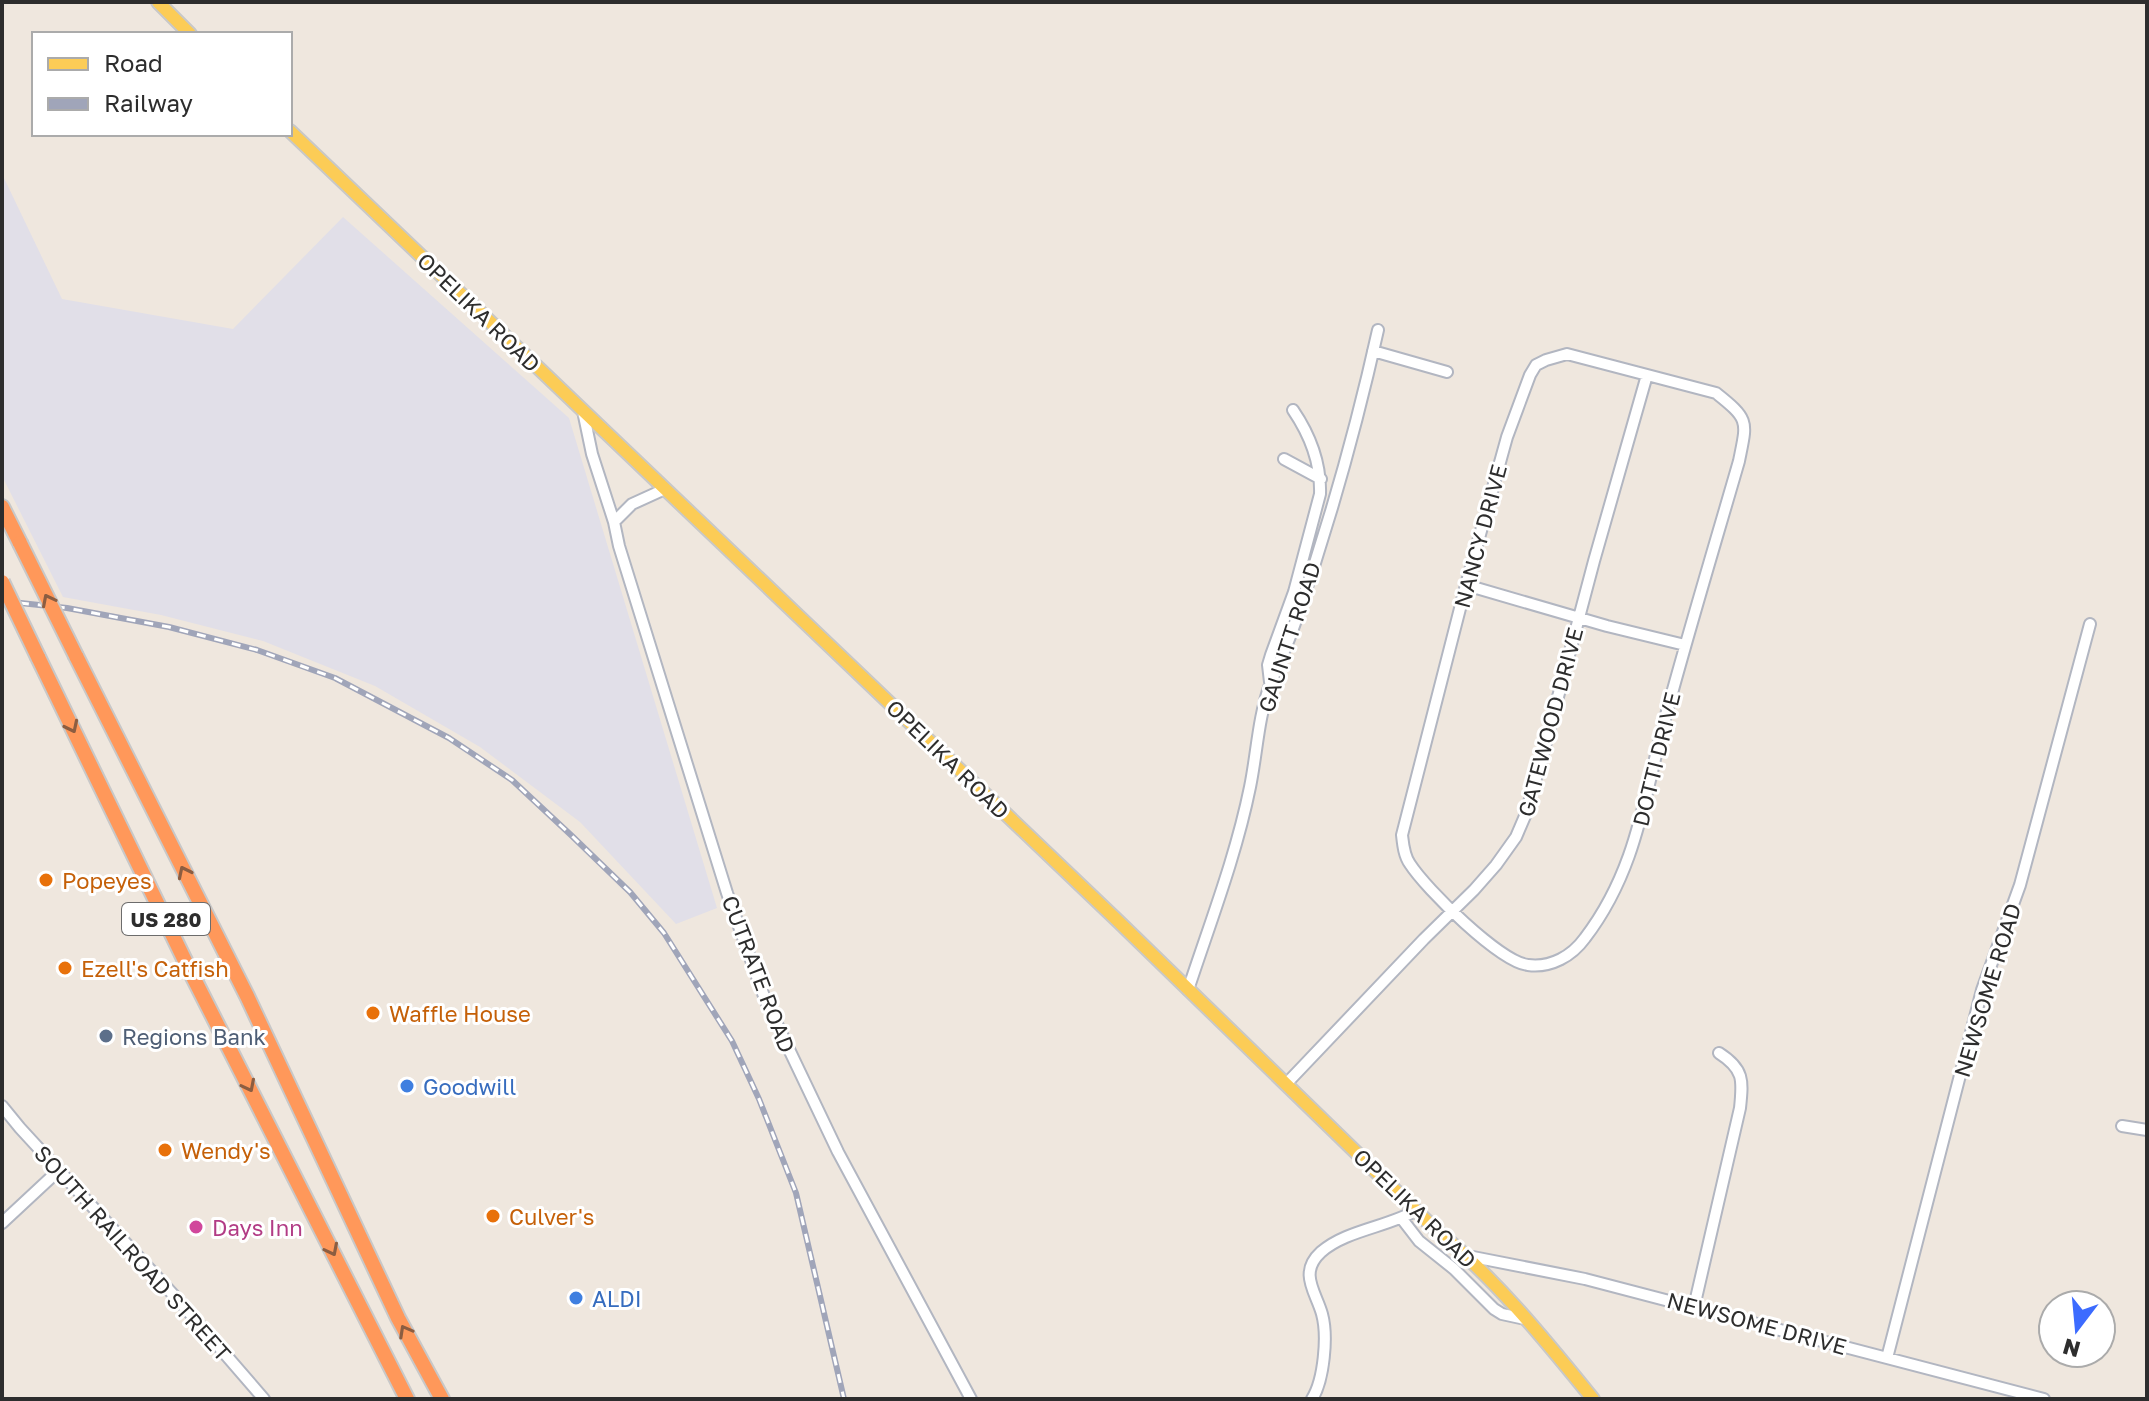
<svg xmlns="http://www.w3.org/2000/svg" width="2149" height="1401" font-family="'Golos Text',sans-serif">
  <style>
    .industrial { fill: #e1dfe8 }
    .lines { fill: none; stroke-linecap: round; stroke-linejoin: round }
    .minor-casing { stroke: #b2b6c1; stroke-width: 14 }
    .major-casing { stroke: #c8c8c8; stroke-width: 16 }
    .highway-casing { stroke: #c8c8c8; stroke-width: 18 }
    .minor { stroke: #fff; stroke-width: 10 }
    .major { stroke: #fccc56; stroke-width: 12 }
    .highway { stroke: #ff985a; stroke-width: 14 }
    .rail-casing { stroke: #a0a5b9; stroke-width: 6 }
    .rail { stroke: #fff; stroke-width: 3; stroke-dasharray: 9; stroke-linecap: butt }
    .highway-bridge-casing { stroke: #c8c8c8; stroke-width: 18; stroke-linecap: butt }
    .highway-bridge { stroke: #ff985a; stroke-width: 14 }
    .oneway { stroke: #8c5d41 }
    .food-dot { fill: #e8710a; stroke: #fff; stroke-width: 3 }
    .service-dot { fill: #5c6f8a; stroke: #fff; stroke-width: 3 }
    .shop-dot { fill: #3f7fe0; stroke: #fff; stroke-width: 3 }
    .hotel-dot { fill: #d1479c; stroke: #fff; stroke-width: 3 }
    .labels { text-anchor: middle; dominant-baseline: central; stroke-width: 6; stroke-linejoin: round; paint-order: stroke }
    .shield { fill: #fff; stroke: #6c6c6c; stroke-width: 2 }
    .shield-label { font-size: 20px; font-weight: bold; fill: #2d2d2d }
    .street-label { font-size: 22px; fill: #2d2d2d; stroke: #fff }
    .food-label { font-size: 22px; fill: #c56008; stroke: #fff; text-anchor: start }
    .service-label { font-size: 22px; fill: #4e5e75; stroke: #fff; text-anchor: start }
    .shop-label { font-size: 22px; fill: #366cbe; stroke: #fff; text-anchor: start }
    .hotel-label { font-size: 22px; fill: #b23c85; stroke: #fff; text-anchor: start }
  </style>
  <rect width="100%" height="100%" fill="#efe7de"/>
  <path class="industrial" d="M2 174 62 299 233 329 343 217 569 418 717 908 676 924 580 822 480 747 375 686 263 641 161 615 63 597 2 476Z"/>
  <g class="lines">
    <defs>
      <path id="minor" d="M1373 351 1447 372
        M1567 354 1716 393C1750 420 1747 421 1739 461 1713 551 1686 640 1662 730 1643 805 1634 874 1585 938 1572 956 1551 968 1528 965 1500 962 1426 889 1410 864 1404 856 1403 844 1402 835L1466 585 1507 437 1530 375 1536 365 1546 360Z
        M583 411 592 454 614 522 619 546 727 893 765 999 838 1152 971 1399
        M1284 459 1321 479
        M614 522 632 504 665 489
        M1466 585 1607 626 1685 645
        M1270 682 1268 665 1271 655 1294 592 1320 494C1321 464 1310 435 1293 410
        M1188 990C1210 923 1236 856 1250 787 1257 753 1258 718 1270 685 1278 664 1288 644 1295 623 1328 528 1356 429 1378 330
        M1287 1083 1424 939 1474 890 1496 865 1516 837 1525 816 1541 761 1594 561 1647 375
        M2 1106 20 1128 180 1302 264 1399
        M2122 1126 2147 1130
        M1402 1219 1419 1241 1454 1269 1494 1309 1502 1314 1525 1319
        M2 1223 59 1170
        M1468 1256 1585 1279 2044 1399
        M1694 1307 1740 1108C1743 1080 1744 1069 1719 1053
        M1887 1358 1982 990 2020 885 2090 624
        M1312 1399C1324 1380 1328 1336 1322 1314 1316 1292 1298 1273 1321 1252 1346 1230 1388 1227 1417 1210"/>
      <path id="major" d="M158 2 190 34
        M290 131 1119 922 1437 1231C1496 1279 1545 1340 1593 1399"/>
      <path id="highway" d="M2 507 20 543
        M76 656 247 996 398 1318 442 1399
        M38 657 188 967 407 1399"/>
    </defs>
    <use href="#minor" class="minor-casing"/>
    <use href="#major" class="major-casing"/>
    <use href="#highway" class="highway-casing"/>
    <use href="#minor" class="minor"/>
    <use href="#major" class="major"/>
    <use href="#highway" class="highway"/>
    <defs>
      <path id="rail" d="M2 601 67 608 169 627 257 650 335 678 449 738 512 780 572 836 630 892 664 933 732 1041 759 1099 796 1193 844 1399"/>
    </defs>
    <use href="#rail" class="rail-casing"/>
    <use href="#rail" class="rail"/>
    <defs>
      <path id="highway-bridge" d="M20 543 76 656
        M2 582 38 657"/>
    </defs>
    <use href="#highway-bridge" class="highway-bridge-casing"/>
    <use href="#highway-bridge" class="highway-bridge"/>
  </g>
  <defs><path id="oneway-chevron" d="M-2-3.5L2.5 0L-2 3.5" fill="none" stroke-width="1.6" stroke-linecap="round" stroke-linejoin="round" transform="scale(2)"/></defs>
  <g class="oneway">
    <use href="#oneway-chevron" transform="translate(48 600) rotate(-117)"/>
    <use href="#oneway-chevron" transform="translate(72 727) rotate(64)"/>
    <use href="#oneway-chevron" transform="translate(184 872) rotate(-116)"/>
    <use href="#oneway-chevron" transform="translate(249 1086) rotate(63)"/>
    <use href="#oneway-chevron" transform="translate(332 1250) rotate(63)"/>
    <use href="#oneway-chevron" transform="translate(405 1331) rotate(-119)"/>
  </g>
  <g class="food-dot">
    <circle cx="46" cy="880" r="8"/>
    <circle cx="65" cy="968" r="8"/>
    <circle cx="373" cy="1013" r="8"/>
    <circle cx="165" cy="1150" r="8"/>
    <circle cx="493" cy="1216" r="8"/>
  </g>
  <circle class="service-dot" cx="106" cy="1036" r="8"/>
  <g class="shop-dot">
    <circle cx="407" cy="1086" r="8"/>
    <circle cx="576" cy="1298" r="8"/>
  </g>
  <circle class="hotel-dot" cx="196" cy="1227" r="8"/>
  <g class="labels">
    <rect class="shield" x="122" y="903" width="88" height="32" rx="6"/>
    <g class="shield-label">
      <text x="166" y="919">US 280</text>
    </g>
    <g class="street-label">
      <text transform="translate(479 312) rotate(44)">OPELIKA ROAD</text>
      <text transform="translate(1480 536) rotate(-75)">NANCY DRIVE</text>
      <text transform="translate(1289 637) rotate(-72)">GAUNTT ROAD</text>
      <text transform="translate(1550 722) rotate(-75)">GATEWOOD DRIVE</text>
      <text transform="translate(948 759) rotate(44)">OPELIKA ROAD</text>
      <text transform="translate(1656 759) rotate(-76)">DOTTI DRIVE</text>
      <text transform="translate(759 974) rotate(69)">CUTRATE ROAD</text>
      <text transform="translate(1987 990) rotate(-73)">NEWSOME ROAD</text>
      <text transform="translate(1415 1208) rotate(44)">OPELIKA ROAD</text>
      <text transform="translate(133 1253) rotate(48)">SOUTH RAILROAD STREET</text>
      <text transform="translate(1757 1323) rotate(15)">NEWSOME DRIVE</text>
    </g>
    <g class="food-label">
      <text x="62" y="880">Popeyes</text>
      <text x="81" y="968">Ezell's Catfish</text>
      <text x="389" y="1013">Waffle House</text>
      <text x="181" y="1150">Wendy's</text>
      <text x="509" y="1216">Culver's</text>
    </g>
    <g class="service-label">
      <text x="122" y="1036">Regions Bank</text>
    </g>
    <g class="shop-label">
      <text x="423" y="1086">Goodwill</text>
      <text x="592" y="1298">ALDI</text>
    </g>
    <g class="hotel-label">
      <text x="212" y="1227">Days Inn</text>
    </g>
  </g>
  <rect width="2149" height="1401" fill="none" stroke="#2d2d2d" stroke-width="8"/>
  <rect x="32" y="32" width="260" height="104" fill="#ffffff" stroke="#ababab" stroke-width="2"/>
  <rect x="48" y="58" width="40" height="12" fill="#fccc56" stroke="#ababab" stroke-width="2"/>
  <text x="104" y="72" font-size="24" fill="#2d2d2d">Road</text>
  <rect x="48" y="98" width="40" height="12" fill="#a0a5b9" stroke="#ababab" stroke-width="2"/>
  <text x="104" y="112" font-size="24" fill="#2d2d2d">Railway</text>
  <g transform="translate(2077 1329) rotate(196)"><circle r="38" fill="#ffffff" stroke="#ababab" stroke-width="2"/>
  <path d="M0-6L14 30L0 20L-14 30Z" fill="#3c6bff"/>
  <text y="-12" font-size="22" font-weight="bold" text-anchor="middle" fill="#2d2d2d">N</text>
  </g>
</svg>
